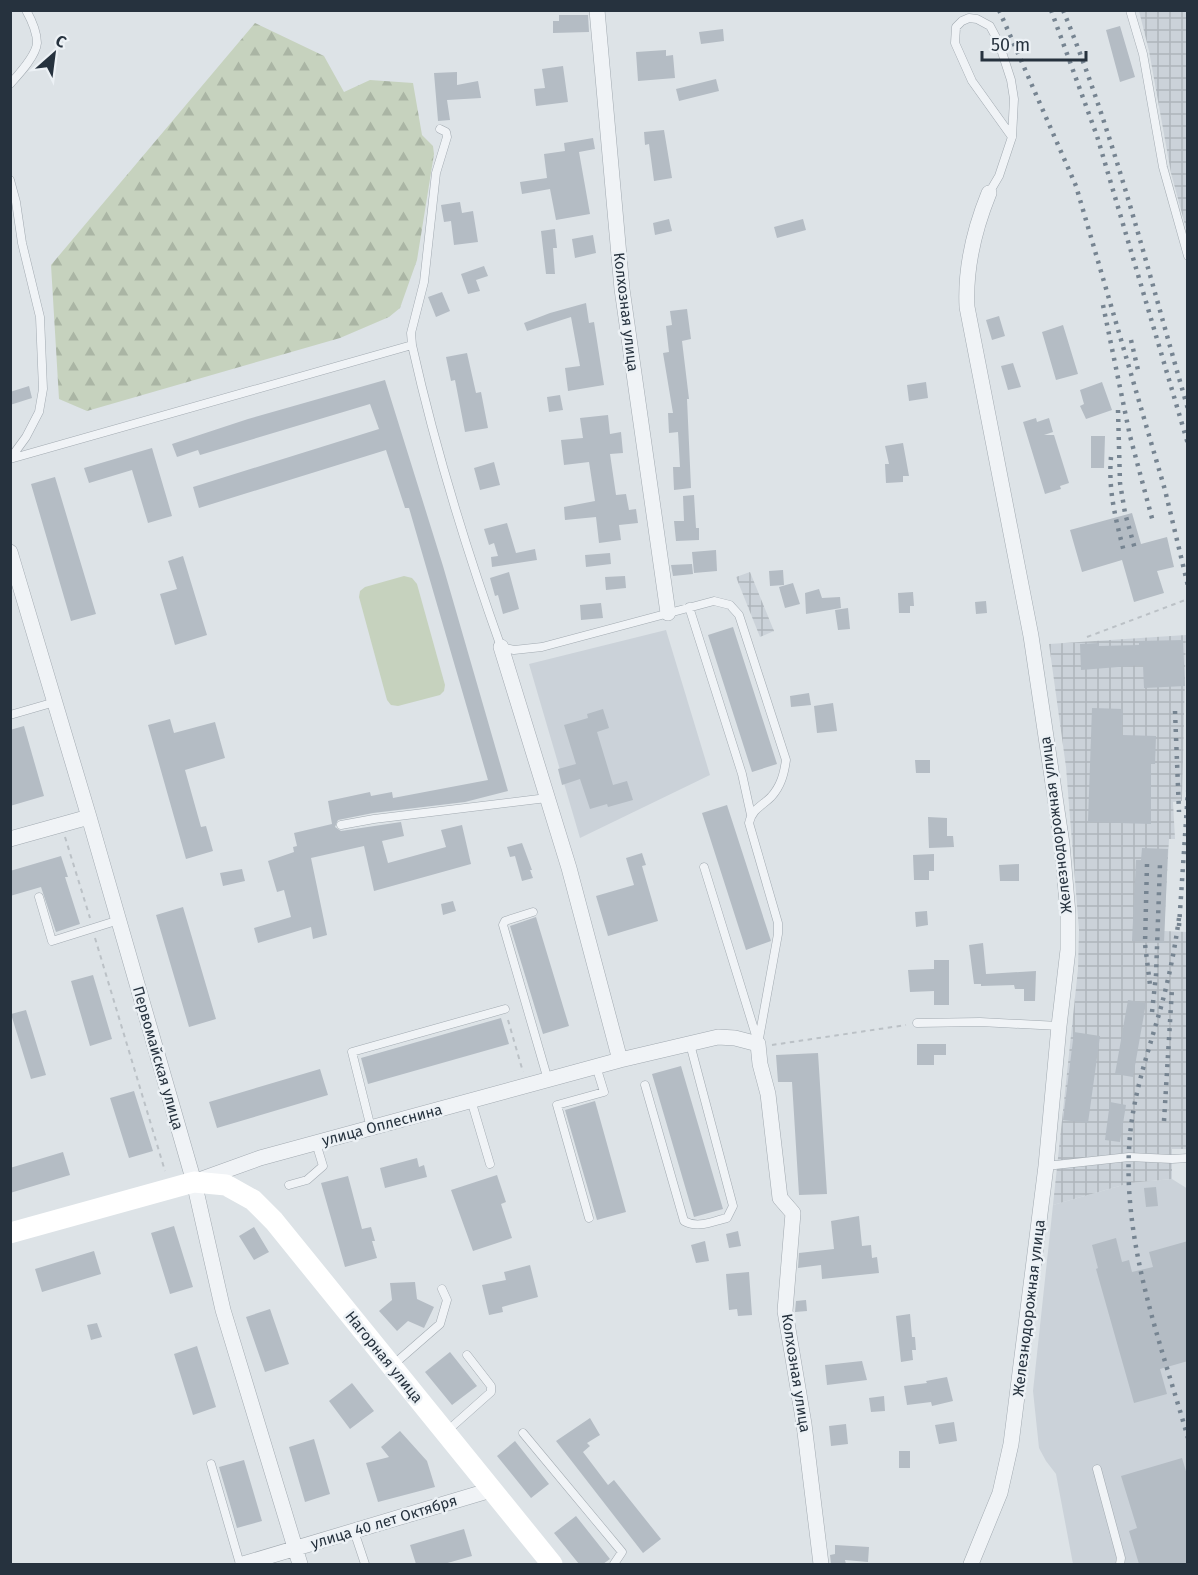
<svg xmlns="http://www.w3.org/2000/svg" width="1198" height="1575" font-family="'Fira Sans',sans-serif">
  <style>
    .built { fill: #cbd2d9 }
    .industrial { fill: url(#industrial-grid) }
    .forest { fill: url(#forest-firs) }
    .pitch { fill: #c6d2be }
    .building { fill: #b4bcc4 }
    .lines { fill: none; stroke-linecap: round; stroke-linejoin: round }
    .lane-casing { stroke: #a2aab1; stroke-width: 9 }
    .street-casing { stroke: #a2aab1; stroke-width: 16 }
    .path { stroke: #bbc1c6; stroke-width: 2; stroke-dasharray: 4.5 4.5; stroke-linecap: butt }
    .lane { stroke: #f0f3f6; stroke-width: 8 }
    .street { stroke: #f0f3f6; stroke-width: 15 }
    .secondary { stroke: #fff; stroke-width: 21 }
    .rail { stroke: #768491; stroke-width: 4.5; stroke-dasharray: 3 6; stroke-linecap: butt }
    .labels { text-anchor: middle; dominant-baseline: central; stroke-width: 5; stroke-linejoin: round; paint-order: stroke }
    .street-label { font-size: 15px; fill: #26323e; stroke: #ecf1f5 }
  </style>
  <defs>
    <pattern id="industrial-grid" width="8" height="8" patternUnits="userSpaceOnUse" patternTransform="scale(1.5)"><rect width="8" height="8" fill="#cbd2d9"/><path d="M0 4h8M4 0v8" fill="none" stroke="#aeb5bb"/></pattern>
    <pattern id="forest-firs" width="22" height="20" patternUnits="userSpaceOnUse" patternTransform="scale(1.5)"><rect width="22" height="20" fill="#c6d2be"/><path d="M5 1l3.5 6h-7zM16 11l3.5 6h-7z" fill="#aab5a4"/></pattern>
  </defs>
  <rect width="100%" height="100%" fill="#dde3e7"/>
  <path class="built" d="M666 630 710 775 580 838 529 664Z
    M1172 1179 1188 1189 1187 1564H1073L1056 1474 1046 1461 1039 1448 1033 1391 1053 1205 1130 1183Z"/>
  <path class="industrial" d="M1139 11H1187V232L1171 173 1149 51Z
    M750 572 774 631 760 637 736 577Z
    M1186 635 1182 801 1173 802 1175 839H1169L1164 931 1187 932V1149H1172V1179L1130 1183 1053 1205 1078 969 1079 930 1066 767 1049 644Z"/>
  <path class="forest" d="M255 23 324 56 344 92 370 80 413 83 422 135 433 146 434 154 417 260 400 308 389 317 340 338 87 411 59 399 51 265Z"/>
  <path class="pitch" d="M404 576 412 578 417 584 445 685 444 691 440 695 398 706 391 705 387 700 359 597 360 591 365 587Z"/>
  <path class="building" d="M559 15H588L589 32 553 33V21H559Z
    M1120 26 1135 77 1120 82 1106 30Z
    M723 29 724 41 701 44 699 32Z
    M666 50V56L673 55 675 78 638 81 636 52Z
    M563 66 568 102 536 106 534 89 545 88 542 69Z
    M457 72V85L478 81 481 98 447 100 450 120 438 121 434 73Z
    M716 79 719 91 679 101 676 89Z
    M664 130 672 178 654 181 649 144 645 145 644 132Z
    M593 138 595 149 579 152 590 214 556 220 550 189 522 194 520 182 547 178 544 154 565 151 564 143Z
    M460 202 462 213 473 211 478 242 454 245 451 221 444 222 441 205Z
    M669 219 672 231 655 235 653 223Z
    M803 219 806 230 777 238 774 227Z
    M555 229 557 248H553L555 274H546L541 231Z
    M593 235 596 253 575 258 572 239Z
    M484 266 488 276 476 280 480 291 468 294 461 274Z
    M442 292 450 311 436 317 428 297Z
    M586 303 589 323 594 322 604 385 568 391 565 368 580 366 571 317 527 331 524 323 550 313Z
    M687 309 691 339 682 341 689 399H687L691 488 674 490 673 467H680L678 432 669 433 668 413H673L663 353 669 352 666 326 672 325 670 311Z
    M999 316 1005 336 992 340 986 320Z
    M1063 325 1078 374 1056 380 1042 332Z
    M467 353 476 393 481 392 488 428 465 432 455 380 451 381 446 357Z
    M1013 363 1021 387 1008 390 1001 366Z
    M385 380 443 566 508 791 465 802 373 813 338 820 335 827 341 831 401 822 404 836 382 841 388 863 446 847 441 830 462 825 471 864 374 891 364 846 311 858 327 935 313 939 311 927 258 943 254 928 291 917 284 890 277 892 268 861 294 852 293 847 297 846 294 833 332 824 328 801 370 792 371 796 392 792 393 798 488 780 409 508H405L386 450 199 508 193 487 379 429 370 404 200 455 198 450 177 457 172 444 248 419Z
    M926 382 928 398 909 401 907 385Z
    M1102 382 1112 410 1086 419 1080 406 1084 404 1080 390Z
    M29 386 32 398 10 405V392Z
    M560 395 563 410 549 412 547 397Z
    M608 415 610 434 621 432 623 453 610 454 616 495 626 494 629 510 636 509 638 523 619 525 621 540 599 543 596 517 565 520 564 507 595 501 589 462 564 465 561 440 583 438 580 418Z
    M1036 418 1037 422 1049 418 1053 432 1044 435H1054L1069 483 1060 486 1061 489 1045 494 1023 422Z
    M1091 436H1105L1104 468H1091Z
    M903 443 909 476H903V482L886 483 885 464H889L885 446Z
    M152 448 172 516 148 523 132 470 89 483 84 468Z
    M494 462 500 485 480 490 474 468Z
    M55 477 96 614 71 621 31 484Z
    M694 495 696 528H699V540L676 541 674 521H684L683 496Z
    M1132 513 1141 544 1167 537 1174 567 1157 571 1164 593 1134 602 1122 560 1082 572 1070 530Z
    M507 523 516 553 535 549 537 560 492 567 491 557 498 556 494 543 489 545 484 529Z
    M716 550 717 571 694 573 692 552Z
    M610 553 611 564 586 567 585 555Z
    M183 556 207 635 175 645 160 594 177 589 168 561Z
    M692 564 693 574 673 576 671 565Z
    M783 570 784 585 770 586 769 571Z
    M509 572 519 609 503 614 498 595 495 596 490 578Z
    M625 576 626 588 606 590 605 577Z
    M793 583 800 604 785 608 779 587Z
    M819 589 822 598 840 597 841 608 806 614 805 593Z
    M913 592 914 606H910V613H899L898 593Z
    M986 601 987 613 976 614 975 602Z
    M601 603 603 618 581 620 580 605Z
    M848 608 850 629 838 630 835 610Z
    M733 627 777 764 752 772 708 635Z
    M1183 640 1185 686 1144 688 1143 665 1081 670 1080 644 1099 643V646L1139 645V641Z
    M809 693 811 705 791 707 790 696Z
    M833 703 837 731 817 733 814 706Z
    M1092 708 1123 709 1122 735 1156 736 1155 764H1151V824L1088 822Z
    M603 709 609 728 597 732 613 785 627 781 633 800 608 807 607 804 590 809 580 779 562 785 558 769 576 764 564 725 588 718 587 714Z
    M170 719 174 733 215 722 225 758 185 770 201 827 206 826 213 851 186 859 148 725Z
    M24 726 44 796 10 806V730Z
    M915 760H930V773H916Z
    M727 805 771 941 746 950 702 813Z
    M928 817 947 818V836H953L954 847 929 848Z
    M522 843 532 870H530L533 878 522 881 515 856 510 857 507 847Z
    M1142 848 1168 849 1164 943 1132 941 1136 860H1141Z
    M642 853 646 865 642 866 658 921 608 936 596 896 634 885 626 858Z
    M934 854V871H929V880H914L913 855Z
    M61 856 68 877H65L80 924 56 932 41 887 10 896V871Z
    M1019 864V881H1000L999 865Z
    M242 869 245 881 223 886 220 873Z
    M453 901 456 911 443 915 441 904Z
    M183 907 216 1019 189 1027 156 915Z
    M927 911 928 925 916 927 915 912Z
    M536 917 569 1026 543 1034 510 926Z
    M983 943 986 974 1036 971 1035 1001H1024V989H1015L1014 985 981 986V984H974L969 945Z
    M934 960H949V1005H934V991L910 992 908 970 934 969Z
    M93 975 112 1039 90 1046 71 981Z
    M1128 1000 1146 1003 1133 1077 1115 1074Z
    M26 1010 46 1075 31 1079 11 1014Z
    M501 1018 509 1044 368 1084 361 1058Z
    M1074 1032 1100 1036 1088 1123 1063 1120Z
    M917 1044H946V1055H934V1065H917Z
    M818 1053 827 1194 799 1195 792 1082H778L776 1055Z
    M681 1066 723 1209 694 1217 652 1074Z
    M320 1069 328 1095 217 1128 209 1102Z
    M134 1091 153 1151 129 1158 110 1098Z
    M595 1101 626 1212 597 1220 565 1110Z
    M1110 1102 1126 1105 1120 1142 1105 1140Z
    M63 1152 70 1175 10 1193V1168Z
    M417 1158 419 1167 424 1165 427 1177 385 1188 380 1168Z
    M497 1175 506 1202 501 1204 512 1238 473 1251 451 1190Z
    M348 1176 362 1229 371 1227 375 1241H372L377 1258 345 1267 321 1183Z
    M1156 1187 1158 1206 1146 1207 1144 1188Z
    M859 1216 862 1246 871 1245 872 1258 877 1257 879 1273 822 1279 821 1265 798 1268 799 1253 834 1249 831 1221Z
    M174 1226 193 1287 170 1294 151 1233Z
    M254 1227 269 1252 254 1260 239 1236Z
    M738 1231 741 1246 729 1248 726 1234Z
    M1116 1238 1122 1262 1129 1260 1132 1272 1153 1267 1149 1252 1188 1241V1361L1160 1369 1167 1394 1134 1403 1096 1269 1098 1268 1092 1245Z
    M705 1241 709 1261 696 1263 691 1245Z
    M94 1251 101 1274 42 1292 35 1269Z
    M530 1265 538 1297 502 1307 503 1312 489 1315 482 1285 506 1280 504 1272Z
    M749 1272 752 1315 738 1316 737 1309 729 1310 726 1274Z
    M415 1282 417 1299 434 1307 424 1328 408 1321 397 1331 379 1311 392 1300 390 1283Z
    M806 1300 807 1311 795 1312 796 1301Z
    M270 1309 289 1364 265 1372 246 1317Z
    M910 1314 912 1337H915L916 1350H912L913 1360 901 1362 896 1316Z
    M97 1323 102 1337 91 1340 87 1325Z
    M197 1346 216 1407 193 1415 174 1354Z
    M450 1352 477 1386 452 1405 425 1372Z
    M862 1361 867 1380 827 1385 825 1365Z
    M947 1377 953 1401 932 1406 931 1402 907 1405 904 1386 927 1383 926 1381Z
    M352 1383 374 1411 350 1429 329 1401Z
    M884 1396 885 1411 871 1412 869 1398Z
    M590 1418 600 1435 587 1443 590 1446 583 1452 608 1485 614 1480 661 1539 643 1553 556 1441Z
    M954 1422 957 1441 939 1444 935 1425Z
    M846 1424 848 1444 831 1446 829 1426Z
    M400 1431 427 1461 435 1487 378 1502 366 1463 389 1457 381 1447Z
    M314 1439 330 1494 305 1502 289 1447Z
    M515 1441 549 1484 531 1498 497 1456Z
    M899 1451H910V1468H899Z
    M1182 1458 1188 1478V1564H1139L1129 1531 1137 1528 1121 1476Z
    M244 1460 262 1521 237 1528 219 1467Z
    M576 1516 610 1559 603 1564H579L554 1533Z
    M464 1529 472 1556 444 1564H416L410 1545Z
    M835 1545 869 1547 868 1562 845 1560 846 1564H831L830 1555 835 1554Z"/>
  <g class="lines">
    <defs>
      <path id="lane" d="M1130 10 1143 54 1163 167 1188 256
        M10 84C19 74 36 56 37 43 37 33 31 19 26 10
        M440 129 446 132 447 137 436 173 424 282 411 333 412 345C435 448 466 549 501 647L514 650 542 647 714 601 730 605 739 615 786 760C784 774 781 786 771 797 762 806 752 809 749 823L778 923V934L758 1044
        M10 180 16 202 22 243 40 317 43 389 39 412 26 437 10 459
        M989 193 999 176 1012 137 1014 99 1011 80 999 43 990 26 977 19 969 18 962 21 956 27 955 43 972 81 1012 137
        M10 459 412 345
        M689 607 742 774 751 815
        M10 715 55 702
        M341 825 374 819 547 798
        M704 867 758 1042
        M39 897 52 941 119 920
        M533 912 505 921 503 925 548 1080
        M917 1023 980 1022 1059 1026
        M645 1085 684 1221C698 1229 713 1221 727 1218L733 1206 690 1044
        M471 1100 490 1164
        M371 1128 352 1052 505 1009
        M1046 1166 1129 1157 1172 1159 1188 1158
        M289 1185 307 1180 323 1166 316 1143
        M589 1218 557 1105 604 1092 596 1066
        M393 1365 440 1324 447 1300 442 1289
        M446 1432 491 1392V1386L467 1355
        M523 1433 622 1552 614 1564
        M211 1464 240 1564
        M1097 1469 1121 1558 1120 1564
        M354 1531 365 1564"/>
      <path id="street" d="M597 10 622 289 668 613
        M10 552 89 817 194 1182 223 1310 300 1564
        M501 647 569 868 620 1060
        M10 839 89 817
        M199 1180 260 1158 620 1060 718 1037 735 1038 758 1044 760 1064 768 1094 780 1198 793 1213 785 1311 804 1424 821 1564
        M243 1564 491 1490
        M971 1564 1000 1493 1011 1444 1046 1166 1059 1026 1068 950V914L1062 844 1031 636 967 307C965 267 974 230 989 193"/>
    </defs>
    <use href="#lane" class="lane-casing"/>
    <use href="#street" class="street-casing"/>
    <path class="path" d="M1087 637 1188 599
      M65 837 90 918
      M95 938 165 1171
      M508 1020 523 1072
      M772 1045 906 1025"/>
    <use href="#lane" class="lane"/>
    <use href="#street" class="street"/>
    <path class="secondary" d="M10 1233 194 1182 226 1185 253 1200 274 1221 552 1564"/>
    <path class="rail" d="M999 10 1076 186 1165 490 1188 586
      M1051 10 1097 136 1188 444
      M1063 10C1116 139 1149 276 1188 409
      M1103 305 1130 436 1153 522
      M1131 340 1138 370
      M1118 410 1120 483 1125 513 1135 549
      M1111 457C1108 491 1116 520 1124 552
      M1175 711 1179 812
      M1147 864 1145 944 1150 985
      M1179 918C1175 948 1169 978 1161 1007 1150 1046 1136 1086 1131 1126 1118 1233 1159 1337 1188 1438
      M1179 926 1188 791
      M1152 1012 1156 975 1160 864
      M1164 1121 1172 989"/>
  </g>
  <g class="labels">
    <g class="street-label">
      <text transform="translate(626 312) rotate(83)">Колхозная улица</text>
      <text transform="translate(1056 825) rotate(-97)">Железнодорожная улица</text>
      <text transform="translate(158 1058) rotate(74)">Первомайская улица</text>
      <text transform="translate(382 1125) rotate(-15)">улица Оплеснина</text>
      <text transform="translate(1029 1308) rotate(-83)">Железнодорожная улица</text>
      <text transform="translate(384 1357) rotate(51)">Нагорная улица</text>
      <text transform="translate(796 1373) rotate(81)">Колхозная улица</text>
      <text transform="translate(384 1522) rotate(-17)">улица 40 лет Октября</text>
    </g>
  </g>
  <rect width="1198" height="1575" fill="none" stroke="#26323e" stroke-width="24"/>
  <g transform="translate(54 54) rotate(28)" stroke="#ecf1f5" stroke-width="4.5" paint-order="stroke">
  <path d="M0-4.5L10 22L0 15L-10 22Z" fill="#26323e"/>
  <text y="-9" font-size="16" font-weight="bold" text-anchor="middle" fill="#26323e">С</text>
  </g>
  <path d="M982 51v9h104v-9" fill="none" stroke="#26323e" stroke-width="3"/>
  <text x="991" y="51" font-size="18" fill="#26323e" stroke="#ecf1f5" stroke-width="4.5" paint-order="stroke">50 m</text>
</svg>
